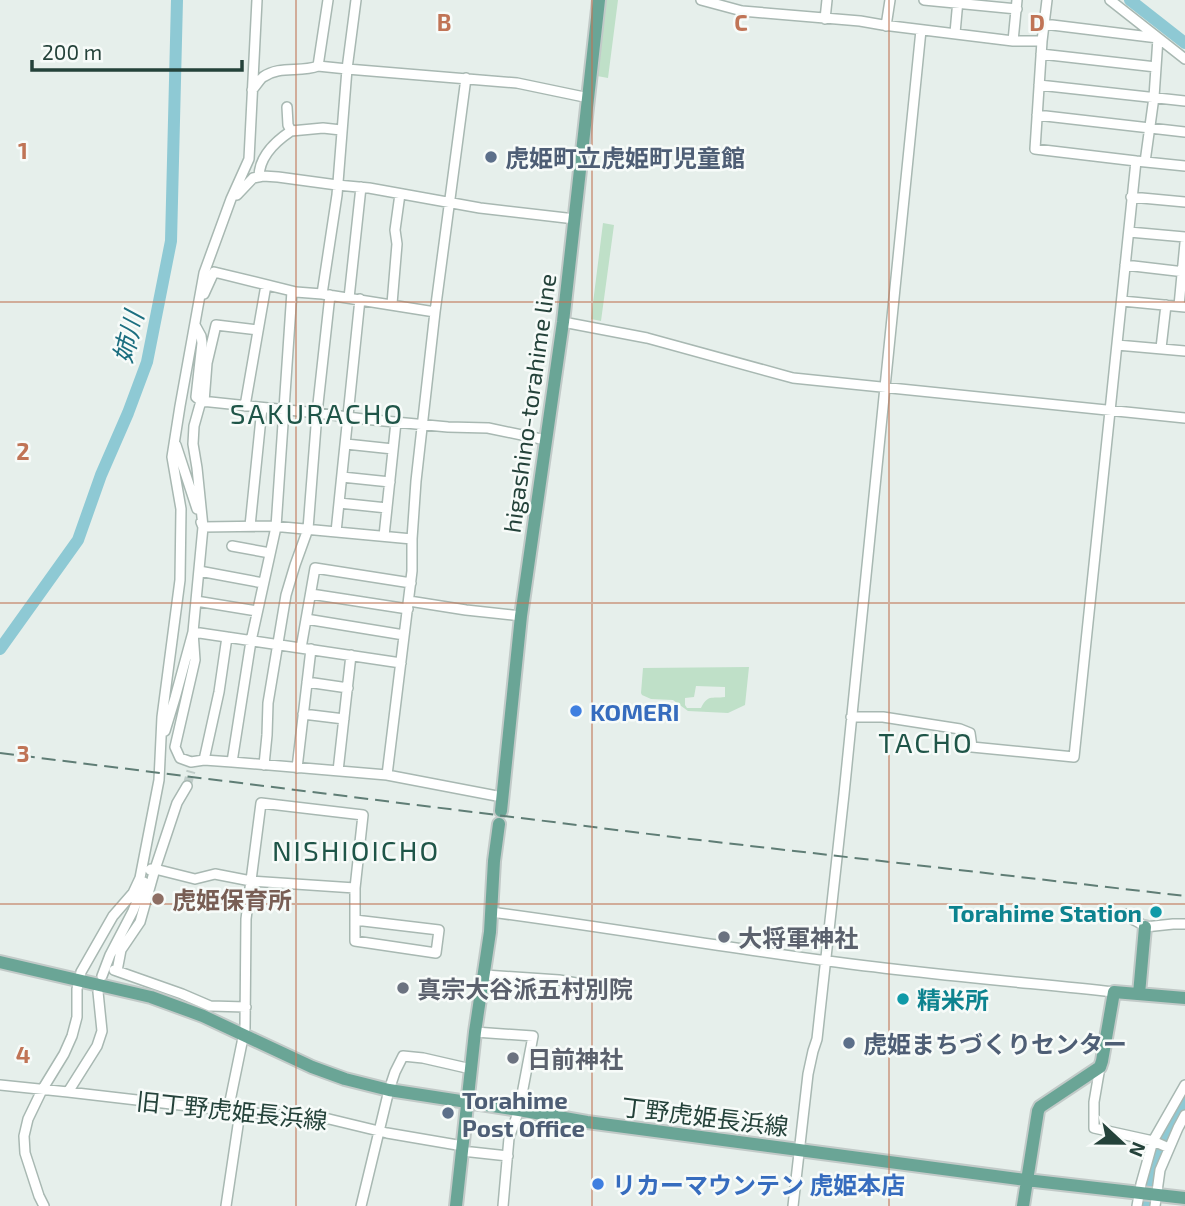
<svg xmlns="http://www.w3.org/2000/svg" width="1185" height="1206" font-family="'Exo 2','Noto Sans JP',sans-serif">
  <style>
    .green { fill: #bfe0c8; fill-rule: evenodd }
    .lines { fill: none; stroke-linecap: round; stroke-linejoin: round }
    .river { stroke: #8ec9d4; stroke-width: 12 }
    .minor-tunnel { stroke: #bfccc8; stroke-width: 9; stroke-dasharray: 9 4.5; stroke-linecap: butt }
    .minor-casing { stroke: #a8b8b2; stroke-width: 12 }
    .major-casing { stroke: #c2cac8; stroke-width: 16 }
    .minor { stroke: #fff; stroke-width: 9 }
    .major { stroke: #6aa596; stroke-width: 12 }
    .rail { stroke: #5f7d75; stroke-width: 2; stroke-dasharray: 14 7; stroke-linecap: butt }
    .grid { fill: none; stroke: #c07456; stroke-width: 2; stroke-opacity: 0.55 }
    .service-dot { fill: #5c6f8a; stroke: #f7fbf9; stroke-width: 2.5 }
    .shop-dot { fill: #3f7fe0; stroke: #f7fbf9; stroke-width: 2.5 }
    .education-dot { fill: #8d6e63; stroke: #f7fbf9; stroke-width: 2.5 }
    .culture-dot { fill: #0f9aa8; stroke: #f7fbf9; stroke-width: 2.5 }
    .worship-dot { fill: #6b7280; stroke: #f7fbf9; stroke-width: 2.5 }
    .labels { text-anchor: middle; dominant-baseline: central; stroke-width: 5; stroke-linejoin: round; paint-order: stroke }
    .service-label { font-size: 24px; font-weight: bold; fill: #4e5e75; stroke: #f7fbf9; text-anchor: start }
    .street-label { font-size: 24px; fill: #24423a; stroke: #f7fbf9 }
    .shop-label { font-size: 24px; font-weight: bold; fill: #366cbe; stroke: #f7fbf9; text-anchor: start }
    .education-label { font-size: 24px; font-weight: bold; fill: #785e54; stroke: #f7fbf9; text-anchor: start }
    .culture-label { font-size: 24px; font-weight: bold; fill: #0d838f; stroke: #f7fbf9; text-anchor: end }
    .worship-label { font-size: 24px; font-weight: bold; fill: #5b616d; stroke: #f7fbf9; text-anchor: start }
    .water-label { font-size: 26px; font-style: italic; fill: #1c6f80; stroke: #f7fbf9 }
    .quarter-label { font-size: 28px; letter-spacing: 2px; fill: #1f5548; stroke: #f7fbf9 }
    .grid-label { font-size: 23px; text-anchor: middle; font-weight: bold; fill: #c07456; stroke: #f7fbf9; stroke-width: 5; stroke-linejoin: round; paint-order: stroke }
  </style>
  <rect width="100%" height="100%" fill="#e6efeb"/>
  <path class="green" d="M606 0H618L608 78 597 76Z
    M603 223 614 225 601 321 591 319Z
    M749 667 745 705 728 713 688 711 673 700 651 699 642 695 641 693 643 668ZM696 686 725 687V697C711 699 708 694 701 708H687L685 705V698L694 697Z"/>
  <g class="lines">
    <path class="river" d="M1130 0 1185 43
      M0 649 78 540 101 475 128 413 147 362 171 241 177 0
      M1146 1206C1147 1197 1148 1187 1150 1177 1155 1149 1171 1123 1185 1099"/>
    <path class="minor-tunnel" d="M187 786 191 771"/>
    <defs>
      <path id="minor" d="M701 0 742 11 860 21 883 25 1013 41H1042
        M924 0 1017 9
        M1047 0 1042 41 1035 149 1136 161
        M1110 0 1185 59
        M825 19 827 0
        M1044 24 1158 38 1154 97 1145 162
        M886 26 890 0
        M955 33 958 0
        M1013 41 1017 0
        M1041 54 1156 67
        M318 66 347 69 356 0
        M1039 85 1185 101
        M252 90C256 86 259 80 263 77 280 65 300 73 318 66L328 0
        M287 107 288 125 291 131 323 128 341 130
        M1037 115 1185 132
        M259 177C259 157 276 141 291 131
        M237 195 253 178 263 176 278 177 337 185 369 188 480 208 575 219
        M1131 197 1185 202
        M1129 232 1185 237
        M1125 265 1185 272
        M204 294 214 272 296 292 322 294
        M349 298 361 187
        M1122 301 1185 307
        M392 304 397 244 395 230 400 194
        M1179 306 1185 243
        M435 312 322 294 337 195 347 69 517 83 589 98
        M563 322 647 338 793 378 1185 418
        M195 325 201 336 202 343 196 397 201 401 317 413 363 419 448 427 488 428 546 440
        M1117 345 1185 351
        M1161 348 1166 305
        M201 401 194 426 193 444 197 468 203 527 272 526 412 539 416 481 435 312 466 78
        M204 402 207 363 216 325 258 330
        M245 406 266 285
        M346 444 393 449
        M176 445 197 509
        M342 477 390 482
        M339 503 387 508
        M250 526 262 408
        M336 532 360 299
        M384 536 396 422
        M232 546 270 553
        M199 571 263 583
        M311 594 408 609
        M196 601 257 611
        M409 601 466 610 521 616
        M306 619 404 635
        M301 648 315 568 411 583
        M401 663 193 632 195 660 175 747 180 758 191 762 204 760 232 762 387 775 502 797
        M307 682 348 688
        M303 714 344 719
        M851 717H883L960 729 970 733 972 747 1074 757 1136 161 1185 166
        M165 731 175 698 193 632 203 527 201 522
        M204 760 219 692 227 637
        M232 762 251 641 276 527 292 291
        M264 765 267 735 268 703 286 595 295 565 308 529 317 413 330 295
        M297 768 311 649
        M338 771 351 655
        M387 775 412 571V539
        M150 870 151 869H155L177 803 187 786
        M355 888V941L436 953 439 930 355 920
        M491 912C604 927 716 946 828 961 923 974 1019 982 1114 992
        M1126 914C1132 921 1139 921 1145 927L1173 924H1185
        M114 970 182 994 210 1006 246 1007
        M117 971 121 950 140 922 155 869 195 879 215 874 251 881 355 888 363 815 261 803 246 919 245 1028 228 1111
        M485 975 559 980 599 987
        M102 976 110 955 133 911 144 882
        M475 1032 533 1036 519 1110 509 1138 503 1206
        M1100 1067 1094 1102V1128L1153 1141 1169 1148
        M0 1085 68 1092 240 1112 329 1119 387 1133 463 1146
        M68 1092 97 1046 102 1031 98 992
        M462 1151 508 1156
        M44 1206 39 1196 25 1153 24 1136 28 1119 42 1090 64 1054 72 1036 77 1017V989L81 972 113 916 133 893 140 878 159 780 162 717 180 580 181 509 172 457 180 406 204 273 231 199 249 159 257 0
        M226 1206 240 1112
        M361 1206 389 1090 395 1072 403 1056 423 1058 471 1069
        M793 1206 808 1074 813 1051 817 1039 844 794 921 30
        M1137 1206 1141 1184 1153 1141 1185 1085
        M1155 1206 1160 1170 1178 1128 1185 1115"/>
      <path id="major" d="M501 811 521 616 563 322 599 0
        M0 962 151 997 203 1016 312 1067 345 1079 389 1090 519 1110 587 1122 1026 1180 1185 1198
        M1139 994 1145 927
        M456 1206 475 1032 490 932 494 861 499 824
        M1023 1206 1038 1111 1040 1107 1100 1067 1102 1061 1114 992 1185 998"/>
    </defs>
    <use href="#minor" class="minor-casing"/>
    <use href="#major" class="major-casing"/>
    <use href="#minor" class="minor"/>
    <use href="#major" class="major"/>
    <path class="rail" d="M0 753 673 837 1185 896"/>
  </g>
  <path class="grid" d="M296 0V1206M592 0V1206M889 0V1206M0 302H1185M0 603H1185M0 904H1185"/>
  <g class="service-dot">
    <circle cx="491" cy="157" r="7"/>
    <circle cx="849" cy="1043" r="7"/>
    <circle cx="448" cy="1113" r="7"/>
  </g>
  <g class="shop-dot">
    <circle cx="576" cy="711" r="7"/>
    <circle cx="598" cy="1184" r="7"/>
  </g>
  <circle class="education-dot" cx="158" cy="899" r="7"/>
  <g class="culture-dot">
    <circle cx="1156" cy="912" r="7"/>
    <circle cx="903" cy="999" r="7"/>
  </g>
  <g class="worship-dot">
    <circle cx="724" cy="937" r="7"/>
    <circle cx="403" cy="988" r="7"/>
    <circle cx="513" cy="1058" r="7"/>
  </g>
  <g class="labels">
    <g class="service-label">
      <text x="505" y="157">虎姫町立虎姫町児童館</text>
      <text x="863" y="1043">虎姫まちづくりセンター</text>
      <text x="462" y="1099">Torahime<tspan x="462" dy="28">Post Office</tspan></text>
    </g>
    <g class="street-label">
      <text transform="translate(529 403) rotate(-82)">higashino-torahime line</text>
      <text transform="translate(232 1110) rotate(6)">旧丁野虎姫長浜線</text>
      <text transform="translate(705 1116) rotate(7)">丁野虎姫長浜線</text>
    </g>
    <g class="shop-label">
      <text x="590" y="711">KOMERI</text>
      <text x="612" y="1184">リカーマウンテン 虎姫本店</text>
    </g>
    <g class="education-label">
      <text x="172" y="899">虎姫保育所</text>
    </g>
    <g class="culture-label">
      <text x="1142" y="912">Torahime Station</text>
      <text x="917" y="999" text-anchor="start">精米所</text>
    </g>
    <g class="worship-label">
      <text x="738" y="937">大将軍神社</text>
      <text x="417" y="988">真宗大谷派五村別院</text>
      <text x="527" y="1058">日前神社</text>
    </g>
    <g class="water-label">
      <text transform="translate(127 337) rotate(-76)">姉川</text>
    </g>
    <g class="quarter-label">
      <text x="317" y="413">SAKURACHO</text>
      <text x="926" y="742">TACHO</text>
      <text x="356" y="850">NISHIOICHO</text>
    </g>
  </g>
  <g class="grid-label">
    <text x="444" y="31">B</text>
    <text x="741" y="31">C</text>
    <text x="1037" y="31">D</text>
    <text x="23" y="159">1</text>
    <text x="23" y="460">2</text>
    <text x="23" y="762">3</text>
    <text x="23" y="1063">4</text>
  </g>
  <g transform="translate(1122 1143) rotate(112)" stroke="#f7fbf9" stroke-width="5" paint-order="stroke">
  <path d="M0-5L12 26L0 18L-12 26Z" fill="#24423a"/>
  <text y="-10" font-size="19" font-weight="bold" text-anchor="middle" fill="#24423a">N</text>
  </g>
  <path d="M32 60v10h210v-10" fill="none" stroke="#24423a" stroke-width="3.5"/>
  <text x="42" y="60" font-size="21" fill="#24423a" stroke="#f7fbf9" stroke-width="5" paint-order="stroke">200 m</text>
</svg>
